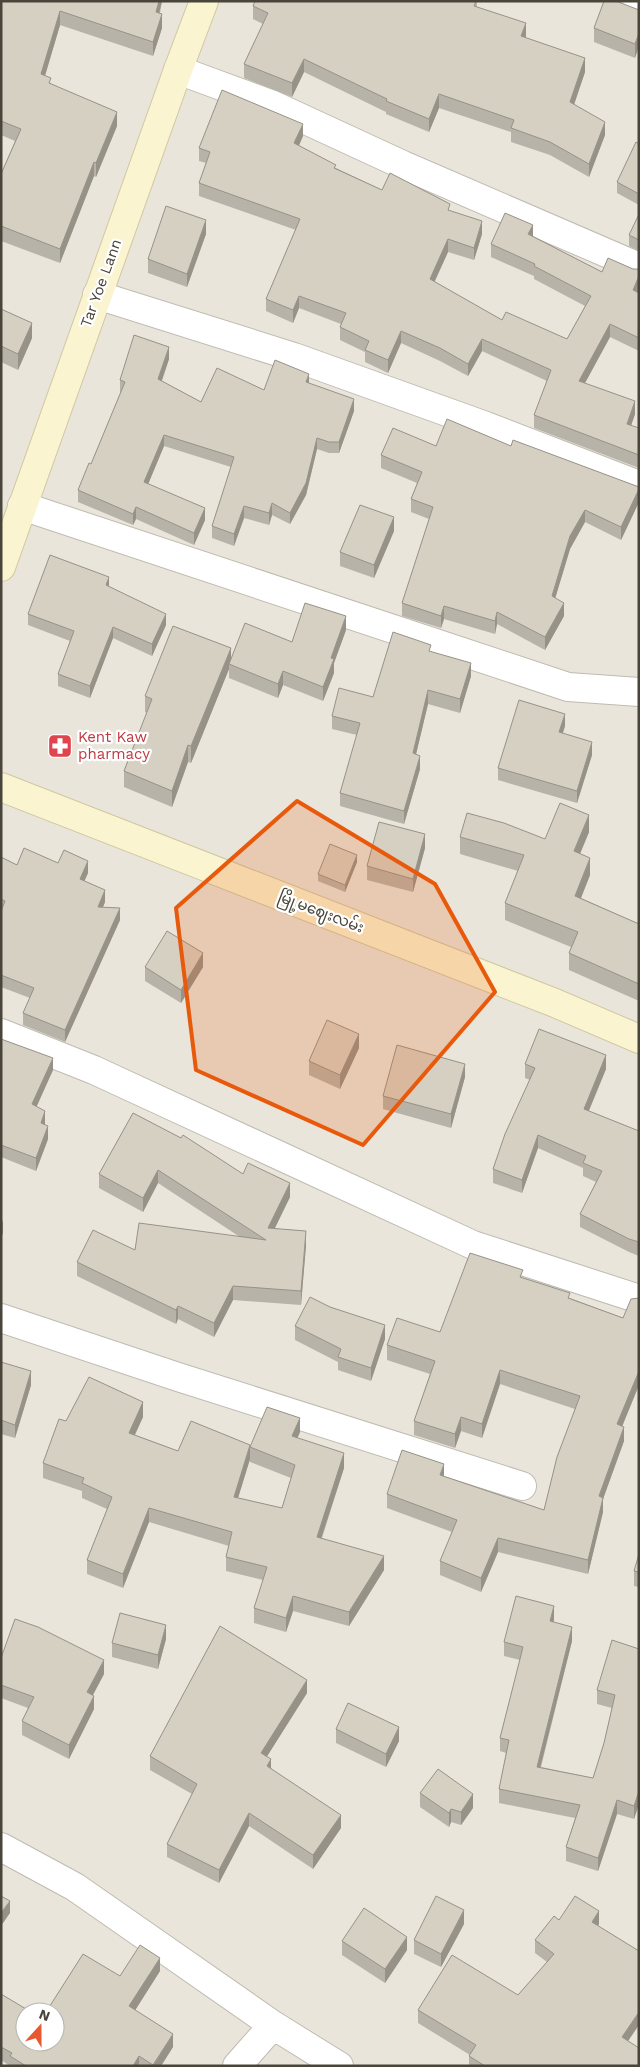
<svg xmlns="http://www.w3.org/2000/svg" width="640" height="2067" font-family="'Work Sans','Noto Sans Myanmar',sans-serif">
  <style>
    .residential { fill: #e9e5db; fill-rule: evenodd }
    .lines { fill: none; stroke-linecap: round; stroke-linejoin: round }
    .street-casing { stroke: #c0bbb0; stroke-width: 30 }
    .secondary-casing { stroke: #d1c8a0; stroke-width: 30 }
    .street { stroke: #fff; stroke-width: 28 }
    .secondary { stroke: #fbf4d1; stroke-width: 28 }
    .wall { fill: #b8b3a8 }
    .shaded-wall { fill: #969288 }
    .building { fill: #d6d0c3; stroke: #969288 }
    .marked { fill: #e8590c; fill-opacity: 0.2; stroke: #e8590c; stroke-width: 4; stroke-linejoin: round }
    .labels { text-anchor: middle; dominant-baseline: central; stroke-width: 4.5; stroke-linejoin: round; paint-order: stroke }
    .street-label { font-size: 15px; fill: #49453a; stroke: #fff }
    .health-label { font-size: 15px; fill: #be3a42; stroke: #fff; text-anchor: start }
  </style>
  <rect width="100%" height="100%" fill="#f5f3ed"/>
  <path class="residential" d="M1 1H639V2066H1ZM25 2012H55V2042H25Z"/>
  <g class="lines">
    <defs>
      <path id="street" d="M626 1 639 7
        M178 70 273 105 403 165 639 267
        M97 295 294 357 486 426 639 485
        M22 506 568 687 639 692
        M1 1033 94 1070 473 1245 639 1299
        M1 1318 178 1377 522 1486
        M1 1847 75 1887 273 2025 339 2066
        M237 2066 273 2025"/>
      <path id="secondary" d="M1 567 178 70 204 1
        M1 787 555 1003 639 1039"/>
    </defs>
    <use href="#street" class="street-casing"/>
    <use href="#secondary" class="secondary-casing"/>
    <use href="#street" class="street"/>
    <use href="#secondary" class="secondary"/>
  </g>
  <path class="wall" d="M1 1H162L160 13 162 28 153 56 60 25 45 76 51 84 117 126 96 177 94 176 60 263 1 241V174L15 141 1 135Z
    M477 1V7L526 36 525 38 585 72 574 105 605 135 589 177 550 155 511 142V132L439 108 429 132 386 114V112L304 72 292 97 244 78V64L263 24 253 19V6Z
    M639 10 635 58 594 42V28Z
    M303 136 299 146 336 168 382 190 450 211 482 234 474 260 448 252 434 282 502 320 567 339 585 306 534 279V276L491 257V244L533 236 602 272 633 269H639V289L637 293H639V351L610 337 585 383 635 414 631 426 639 429V468L534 428V415L547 381 482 351 468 376 440 361 401 343 388 373 365 362V352L340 340V327L341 324 299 308 293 323 266 311V299L296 230 199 196V183L206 163 199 161V148Z
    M639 144V205L617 193V182Z
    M639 214V251L629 246V235Z
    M206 234 187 287 148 273V259Z
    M1 309 32 338 18 370 1 362Z
    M169 359 162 381 201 402 264 390 309 383 354 411 339 453H329L317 449 306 495 290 524 272 515 269 525 244 518 234 546 212 538V526L231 467 164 446 148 484 205 520 194 545 136 519 133 525 78 502V490L91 464 121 392H120V380Z
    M436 446H511L639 487V502L621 540 585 522 570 549 555 598 564 616 545 650 497 624 495 634 444 619 441 628 402 616V603L429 519 411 512V499L417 483 381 468V455Z
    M394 531 374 578 340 566V552Z
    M109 587 166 625 152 656 113 638 90 698 58 686V674L70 641 28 625V614Z
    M346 630 334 663V673L323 701 283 685 278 698 229 678V669L191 763 188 762 172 807 124 787V771L147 713 145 712V696L231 659 292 642Z
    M431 652 471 676 460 713 428 704 416 754 420 769 404 824 340 806V793L357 735 332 729V716L373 697Z
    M565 726 563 733 592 755 577 803 498 780V768Z
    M589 832 580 854 590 875 581 898 639 924V1001L569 970V953L571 947 505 920V903L518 871 460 854V837L545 839Z
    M425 848 413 892 367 880V866Z
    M1 857 17 865 58 863 88 873 84 881 105 902 103 907 120 920 65 1042 23 1025V1013L30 998 1 987Z
    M357 862 345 892 318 881V874Z
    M145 967H203L181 1003 145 981Z
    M1 1039 53 1070 36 1106 45 1124V1125L48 1139 36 1171 1 1157Z
    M359 1048 340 1089 309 1075V1061Z
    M525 1064 606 1069 589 1111 639 1131V1256L629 1252 580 1227V1214L596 1182 583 1176V1168L538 1148 522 1193 493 1183V1169L530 1080 525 1078Z
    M465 1077 451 1128 383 1109V1096Z
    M133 1113 243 1174 290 1197 275 1228 306 1245 301 1305 233 1300 214 1337 178 1319 176 1324 77 1276V1262L135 1250 240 1237 158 1183 143 1212 99 1188V1174Z
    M523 1278 570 1298 623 1318 639 1298V1385L622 1426 624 1441 603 1499V1512L588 1574 498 1552 481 1592 440 1575V1561L452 1532 387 1508V1494L444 1477 544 1510 575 1409 500 1384 482 1438 461 1431 455 1448 414 1435V1421L430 1374 387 1360V1345L440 1332Z
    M295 1326 385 1339 371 1381 338 1370V1362L295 1340Z
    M1 1362 31 1385 15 1438 1 1434Z
    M143 1417 135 1435 178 1451 250 1459 238 1498 282 1508 291 1478 250 1462V1447L300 1432 297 1438 344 1468 322 1538 384 1570 349 1626 293 1611 286 1632 254 1623V1608L263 1580 226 1571V1557L229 1546 149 1522 123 1588 87 1574V1560L107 1509 82 1498V1491L43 1478V1463L66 1421Z
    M639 1554V1587L634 1586V1571Z
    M554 1620 553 1622 572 1641 541 1767 593 1778 604 1743 612 1708 597 1704V1690L639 1649V1804L634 1819 617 1814 598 1871 566 1861V1847L575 1818 499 1803V1789L506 1753 500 1751V1738L520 1660 504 1656V1642Z
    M166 1639 158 1669 112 1657V1643Z
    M1 1658 104 1674 93 1695 94 1709 69 1759 22 1735V1721L28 1708 1 1698Z
    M307 1693 267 1756 271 1768 341 1828 313 1869 249 1826 219 1883 167 1857V1844L192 1794 150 1770V1756Z
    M336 1729 399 1741 386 1767 336 1743Z
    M420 1793 473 1808 461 1825 451 1822 449 1827 420 1807Z
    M559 1920 599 1924 598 1925 628 2041 639 2066H469V2056L470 2055 418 2023V2010L518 1995 547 1962 535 1953V1940Z
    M464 1924 441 1967 414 1954V1940Z
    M342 1941 407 1950 385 1983 342 1955Z
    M160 1971 135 2010 173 2047 161 2066H10L1 2060V1994L25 2042 120 1976Z"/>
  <path class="shaded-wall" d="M159 1H162L156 26V12Z
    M60 11V25L41 89V74Z
    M162 14V28L153 56V42Z
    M526 23V36L521 49V36Z
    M639 33V47L635 58V44Z
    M585 58V72L570 116V102Z
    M304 59V72L292 97V83Z
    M439 94V108L429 132V119Z
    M117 112V126L96 177V163Z
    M605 122V135L589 177V164Z
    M303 124V136L294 156V143Z
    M94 162V176L60 263V249Z
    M206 220V234L187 287V274Z
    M482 221V234L474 260V248Z
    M533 225V238L528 234Z
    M448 239V252L430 292V279Z
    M639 276V289L633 303V290Z
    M299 296V308L293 323V310Z
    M32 323V338L18 370V354Z
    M610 324V337L579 394V381Z
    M401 331V343L388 373V360Z
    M482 339V351L468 376V364Z
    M169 347V359L158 391V379Z
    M309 374V385L306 382Z
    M354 399V411L339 453V442Z
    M635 401V414L627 437V424Z
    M164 435V446L144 494V482Z
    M317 438V449L306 495 290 524V513Z
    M639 489V502L621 540V527Z
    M272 503V515L269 525V513Z
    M244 506V518L234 546V534Z
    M136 507V519L133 525V514Z
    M205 508V520L194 545V533Z
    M585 510V522L570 549 552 609V596L570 536Z
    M394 517V531L374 578V565Z
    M109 577V589L106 585Z
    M564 603V616L545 650V637Z
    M444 606V619L441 628V616Z
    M497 612V624L495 634V621Z
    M166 614V625L152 656V644Z
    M346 616V630L334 663V673L323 701V687L331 658Z
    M113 627V638L90 698V686Z
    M231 648V664H229V669L191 763V746Z
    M471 663V676L460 713V699Z
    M283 671V685L278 698V684Z
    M428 690V704L413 767V753Z
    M565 714V726L559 744V732Z
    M592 742V755L577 803V791Z
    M188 745V762L172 807V791Z
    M420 756V769L404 824V811Z
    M589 815V832L574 868V851Z
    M425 834V848L413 892V879Z
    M357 855V862L345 892V885Z
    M590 858V875L575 913V896Z
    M88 861V873L80 891V879Z
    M105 890V902L98 919V907Z
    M120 908V920L65 1042V1030Z
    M203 953V967L181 1003V990Z
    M359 1034V1048L340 1089V1075Z
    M606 1055V1069L584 1122V1109Z
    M53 1058V1070L32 1117V1104Z
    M465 1064V1077L451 1128V1114Z
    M45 1111V1124L41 1136V1123Z
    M48 1126V1139L36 1171V1158Z
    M538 1135V1148L522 1193V1180Z
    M158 1170V1183L143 1212V1198Z
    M290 1183V1197L268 1242V1228Z
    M3 1220V1233L1 1238V1225Z
    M306 1231V1245L301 1305V1291Z
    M233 1286V1300L214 1337V1323Z
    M178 1306V1319L176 1324V1310Z
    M385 1325V1339L371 1381V1368Z
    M500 1370V1384L482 1438V1424Z
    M31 1371V1385L15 1438V1425Z
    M639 1371V1385L617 1439V1424Z
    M143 1402V1417L129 1447V1433Z
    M461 1417V1431L455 1448V1434Z
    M300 1418V1432L292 1451V1436Z
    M624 1427V1441L603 1499V1512L588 1574V1560L599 1496Z
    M250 1445V1459L234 1511V1497Z
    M344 1453V1468L317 1551V1537Z
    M444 1464V1478L440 1475Z
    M149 1508V1522L123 1588V1574Z
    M498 1538V1552L481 1592V1578Z
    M384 1556V1570L349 1626V1612Z
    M293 1596V1611L286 1632V1618Z
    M554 1606V1620L550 1634V1621Z
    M166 1625V1639L158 1669V1655Z
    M572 1627V1641L537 1780V1767Z
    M104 1660V1674L87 1706V1692Z
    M307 1680V1693L261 1766V1753Z
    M94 1696V1709L69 1759V1745Z
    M399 1727V1741L386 1767V1754Z
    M271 1759V1773L267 1766Z
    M639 1791V1804L634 1819V1806Z
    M473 1794V1808L461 1825V1812Z
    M617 1800V1814L598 1871V1858Z
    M451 1809V1822L449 1827V1813Z
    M249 1813V1826L219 1883V1870Z
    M341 1815V1828L313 1869V1855Z
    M10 1901V1913L1 1926V1913Z
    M464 1910V1924L441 1967V1954Z
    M599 1911V1924L592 1935V1922Z
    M407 1937V1950L385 1983V1969Z
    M160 1958V1971L129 2020V2006Z
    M639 2012V2025L622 2050V2037Z
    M173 2034V2047L161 2066H153Z
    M139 2056V2066H133Z"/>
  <path class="building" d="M1 1H159L156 12 162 14 153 42 60 11 41 74 51 78 49 83 117 112 96 163 94 162 60 249 1 226V174L21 129 1 121Z
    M255 1H476L474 6 526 23 521 36 585 58 570 102 605 122 589 164 550 142 511 128 514 120 439 94 429 119 386 101 387 99 304 59 292 83 244 64 268 13 253 6Z
    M604 1H616L639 10V33L635 44 594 28Z
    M222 90 303 124 294 143 336 165 334 168 382 190 390 173 450 204 448 210 482 221 474 248 448 239 430 279 502 320 506 312 567 339 591 296 534 266 535 264 491 244 505 213 533 225 528 234 602 272 608 258 633 269H639V276L633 290 639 293V338L610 324 579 381 635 401 627 424 639 428V455L534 415 551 370 482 339 468 364 440 348 401 331 388 360 365 350 369 341 340 327 346 313 299 296 293 310 266 299 300 219 199 183 210 152 199 148Z
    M636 142 639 144V194L617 182Z
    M166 206 206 220 187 274 148 259Z
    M639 214V240L629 235Z
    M1 309 32 323 18 354 1 346Z
    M134 335 169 347 158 379 201 402 217 368 264 390 275 360 309 374 306 382 354 399 339 442H329L317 438 306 483 290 513 272 503 269 513 244 506 234 534 212 526 234 457 164 435 144 482 205 508 194 533 136 507 133 514 78 490 89 463 91 464 125 382 120 380Z
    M447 419 511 446 513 440 639 487V489L621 527 585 510 570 536 552 596 564 603 545 637 497 612 495 621 444 606 441 616 402 603 433 507 411 499 422 472 381 455 393 428 436 446Z
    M360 505 394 517 374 565 340 552Z
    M50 555 109 577 106 585 166 614 152 644 113 627 90 686 58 674 74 631 28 614Z
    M305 603 346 616 331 658 334 659 323 687 283 671 278 684 229 664 245 623 292 642Z
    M173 626 231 648 191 746 188 745 172 791 124 771 152 699 145 696Z
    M393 632 431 645 429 651 471 663 460 699 428 690 413 753 420 756 404 811 340 793 360 723 332 716 339 688 373 697Z
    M519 700 565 714 559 732 592 742 577 791 498 768Z
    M560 803 589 815 574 851 590 858 575 896 639 924V984L569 953 578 932 505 903 524 855 460 837 467 813 504 823 545 839Z
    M379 822 425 834 413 879 367 866Z
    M330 844 357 855 345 885 318 874Z
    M24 848 58 863 64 850 88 861 80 879 105 890 98 907 120 908 65 1030 23 1013 34 988 1 975V911L5 901 1 899V857L17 865Z
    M167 931 203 953 181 990 145 967Z
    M327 1020 359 1034 340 1075 309 1061Z
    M539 1029 606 1055 584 1109 639 1131V1242L629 1239 580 1214 602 1171 583 1163 586 1156 538 1135 522 1180 493 1169 505 1134 535 1068 525 1064Z
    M1 1039 53 1058 32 1104 45 1111 41 1123 48 1126 36 1158 1 1145Z
    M397 1045 465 1064 451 1114 383 1096Z
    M133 1113 181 1138 183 1135 243 1174 248 1163 290 1183 268 1228 306 1231 301 1291 233 1286 214 1323 178 1306 176 1310 77 1262 93 1230 135 1250 139 1223 266 1240 158 1170 143 1198 99 1174Z
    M470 1253 523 1270 520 1277 570 1293 568 1298 623 1318 631 1299 639 1298V1371L617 1424 624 1427 599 1496 603 1498 588 1560 498 1538 481 1578 440 1561 457 1520 387 1494 402 1450 444 1464 440 1475 544 1510 557 1457 580 1396 500 1370 482 1424 461 1417 455 1434 414 1421 435 1361 387 1345 397 1318 440 1332Z
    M310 1297 330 1307 385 1325 371 1368 338 1357 341 1349 295 1326Z
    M1 1362 31 1371 15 1425 1 1420Z
    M89 1377 143 1402 129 1433 178 1451 191 1421 250 1445 234 1497 282 1508 295 1465 250 1447 267 1407 300 1418 292 1436 344 1453 317 1537 384 1556 349 1612 293 1596 286 1618 254 1608 267 1567 226 1557 232 1532 149 1508 123 1574 87 1560 112 1497 82 1483 84 1478 43 1463 59 1419 66 1421Z
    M639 1554V1572L634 1571Z
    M516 1596 554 1606 550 1621 572 1627 537 1767 593 1778 604 1743 615 1695 597 1690 612 1640 639 1649V1791L634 1806 617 1800 598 1858 566 1847 580 1805 499 1789 509 1740 500 1738 523 1647 504 1642Z
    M120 1613 166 1625 158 1655 112 1643Z
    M15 1619 38 1627 104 1660 87 1692 94 1696 69 1745 22 1721 34 1697 1 1685V1658Z
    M220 1626 307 1680 261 1753 271 1759 267 1766 341 1815 313 1855 249 1813 219 1870 167 1844 197 1784 150 1756Z
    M348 1703 399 1727 386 1754 336 1729Z
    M438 1769 473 1794 461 1812 451 1809 449 1813 420 1793Z
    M1 1896 10 1901 1 1913Z
    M436 1896 464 1910 441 1954 414 1940Z
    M575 1896 599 1911 592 1922 639 1951V2012L622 2037 639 2048V2066H485L469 2056 476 2045 418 2010 452 1955 518 1995 554 1954 535 1940 554 1916 559 1920Z
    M364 1908 407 1937 385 1969 342 1941Z
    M140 1945 160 1958 129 2006 173 2034 153 2065 139 2056 133 2066H26L10 2056 12 2053 1 2047V1994L31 2012H25V2042H55V2012H46L83 1954 120 1976Z"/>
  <path class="marked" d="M297 801 435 884 495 992 363 1145 196 1070 176 908Z"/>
  <defs>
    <symbol id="pharmacy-square" viewBox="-11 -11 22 22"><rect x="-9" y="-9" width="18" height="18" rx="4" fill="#e0444e" stroke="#fff"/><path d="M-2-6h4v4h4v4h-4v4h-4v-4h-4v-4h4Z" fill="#fff"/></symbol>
  </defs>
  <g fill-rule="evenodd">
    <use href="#pharmacy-square" x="46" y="732" width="28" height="28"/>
  </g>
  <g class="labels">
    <g class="street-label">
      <text transform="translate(101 283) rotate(-70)">Tar Yoe Lann</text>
      <text transform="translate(321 912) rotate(21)">မြို့မဈေးလမ်း</text>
    </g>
    <g class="health-label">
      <text x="78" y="737">Kent Kaw<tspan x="78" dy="17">pharmacy</tspan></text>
    </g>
  </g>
  <rect width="640" height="2067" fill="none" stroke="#49453a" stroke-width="5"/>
  <g transform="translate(40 2027) rotate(21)"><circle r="24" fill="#ffffff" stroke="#b6b5b0"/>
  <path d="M0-4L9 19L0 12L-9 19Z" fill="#e95930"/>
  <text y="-8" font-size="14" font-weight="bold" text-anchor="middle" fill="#49453a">N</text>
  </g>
</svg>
